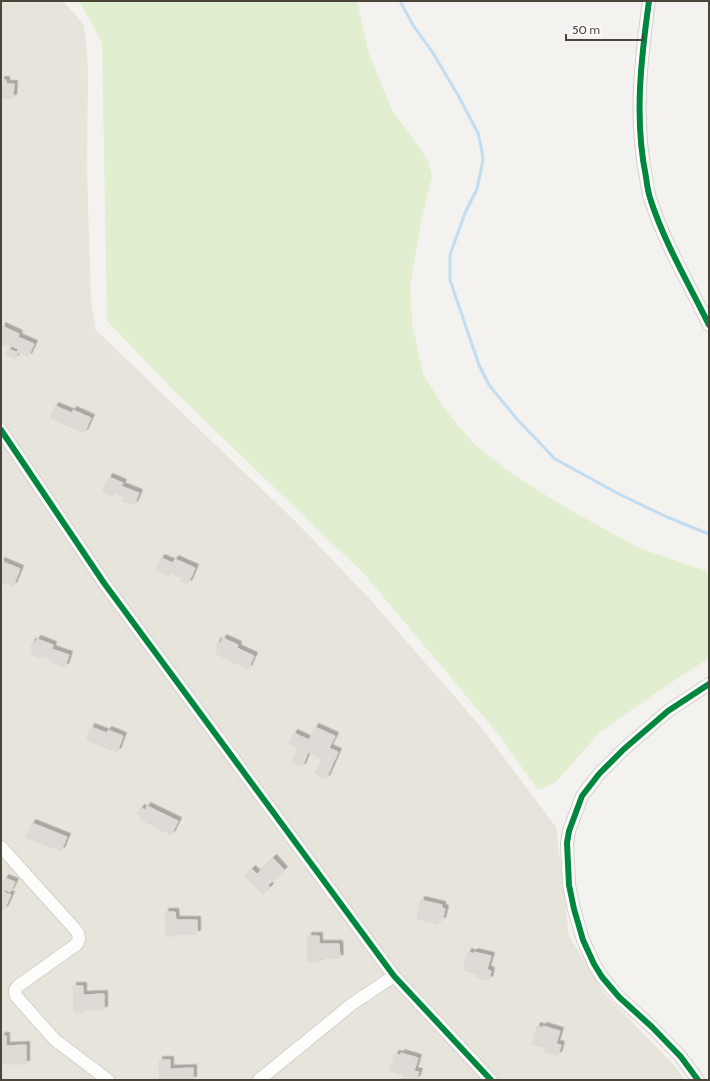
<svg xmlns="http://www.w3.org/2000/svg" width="710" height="1081" font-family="Cabin,sans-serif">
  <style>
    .residential { fill: #e7e4dc }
    .green { fill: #e1eecf }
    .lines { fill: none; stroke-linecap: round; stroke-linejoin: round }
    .stream { stroke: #c0ddf1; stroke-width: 3 }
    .building { fill: #dedbd6; stroke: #dcd9d4; filter: url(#shadow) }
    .minor-casing { stroke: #d2d0cb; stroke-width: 14 }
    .minor { stroke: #fdfdfc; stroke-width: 12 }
    .cycleway-casing { stroke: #fff; stroke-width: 8 }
    .cycleway { stroke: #00873e; stroke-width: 6 }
  </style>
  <defs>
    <filter id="shadow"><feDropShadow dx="3.5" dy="-3.5" stdDeviation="0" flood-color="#0004"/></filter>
  </defs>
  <rect width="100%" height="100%" fill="#f4f2ee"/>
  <path class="residential" d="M1 1H63L84 25 88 66 87 171 91 300 96 330 297 523 367 596 481 727 556 827 569 936 605 994 674 1065 685 1080H1Z"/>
  <path class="green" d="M79 1H357L369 54 392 110 414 140 428 160 432 177 422 218 410 285 412 323 423 374 445 409 473 443 514 475 570 510 639 548 709 572V658L669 684 600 732 556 782 538 790 499 735 365 575 172 389 107 321 102 42Z"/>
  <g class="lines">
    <path class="stream" d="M400 1 413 25 433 53 459 97 478 133 481 146 483 160 477 189 465 213 450 255V280L479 365 489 385 516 418 555 459 619 494 667 517 709 534"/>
  </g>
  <path class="building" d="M1 80H6V84H14L13 98H1Z
    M2 326 19 334 18 337 34 344 28 357 17 352 18 349 7 344 6 346 1 344Z
    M9 349 18 353 15 359 6 355Z
    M55 406 72 413 73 410 91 418 84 433 50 418Z
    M109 477 123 483 121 486 139 493 134 505 123 501 124 497 114 493 113 496 102 492Z
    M161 558 173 563 175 559 195 568 188 584 181 581 182 578 170 573 169 576 156 570Z
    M1 561 20 569 13 586 2 582 4 578 1 577Z
    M223 638 238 645 237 648 254 656 248 669 216 654 218 648 215 647 218 641 221 643Z
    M37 639 53 645 52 649 69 655 65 667 51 662 52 660 41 655 40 658 31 654 33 650 30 649 32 642 35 643Z
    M91 727 107 733 108 730 123 736 117 752 86 740Z
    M315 727 335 736 329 748 338 752 326 779 315 773 322 759 308 752 302 767 292 762 298 748 289 743 294 733 309 740Z
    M147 806 178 821 171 835 140 819 142 816 137 814 141 808 145 810Z
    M32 823 67 837 61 851 26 837Z
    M273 858 284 870 268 885 270 887 263 894 245 876 252 869 257 874Z
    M5 878 15 882 10 892 1 888Z
    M1 891 11 895 4 910 1 909Z
    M421 900 442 905V908L445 909 442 921 439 920 438 924 417 919Z
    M165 912H175L176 920H197V934H176V936H166Z
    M308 936H319V944H339L340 958H319V962H308Z
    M468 952 474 954V952L491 956 487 969 491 971 489 980 476 977 477 974 463 970Z
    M73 986H83V995L104 994V1010H84V1012H74Z
    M537 1026 543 1028V1026L560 1031 556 1044 561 1045 558 1055 545 1052 546 1048 532 1044Z
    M1 1036H6V1046L26 1045V1064H1Z
    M401 1053 418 1058 414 1071 419 1072 416 1080 403 1079 404 1075 390 1071 395 1054 401 1055Z
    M159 1060H170V1069L193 1068V1080H159Z"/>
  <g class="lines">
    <defs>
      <path id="minor" d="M649 1C641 59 634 119 646 177 647 185 648 193 651 201 665 244 689 284 709 325
        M1 430 104 583 394 976 491 1080
        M1 847 74 928 78 933 79 939 77 944 18 986 15 990 16 996 55 1040 108 1080
        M259 1080 352 1004 394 976
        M698 1080 681 1057 652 1027 619 997 602 977 594 964 583 940 574 909 569 885 567 843 569 831 582 796 599 774 624 749 668 711 709 684"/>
    </defs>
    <use href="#minor" class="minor-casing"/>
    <use href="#minor" class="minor"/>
    <defs>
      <path id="cycleway" d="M649 1C641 59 634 119 646 177 647 185 648 193 651 201 665 244 689 284 709 325
        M1 430 104 583 394 976 491 1080
        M698 1080 681 1057 652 1027 619 997 602 977 594 964 583 940 574 909 569 885 567 843 569 831 582 796 599 774 624 749 668 711 709 684"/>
    </defs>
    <use href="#cycleway" class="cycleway-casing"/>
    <use href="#cycleway" class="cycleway"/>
  </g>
  <rect width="710" height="1081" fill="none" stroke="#4b4439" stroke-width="4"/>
  <path d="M566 34v6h77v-6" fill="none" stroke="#4b4439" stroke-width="2"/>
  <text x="572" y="34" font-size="12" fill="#4b4439" stroke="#ffffff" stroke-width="3" paint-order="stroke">50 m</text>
</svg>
